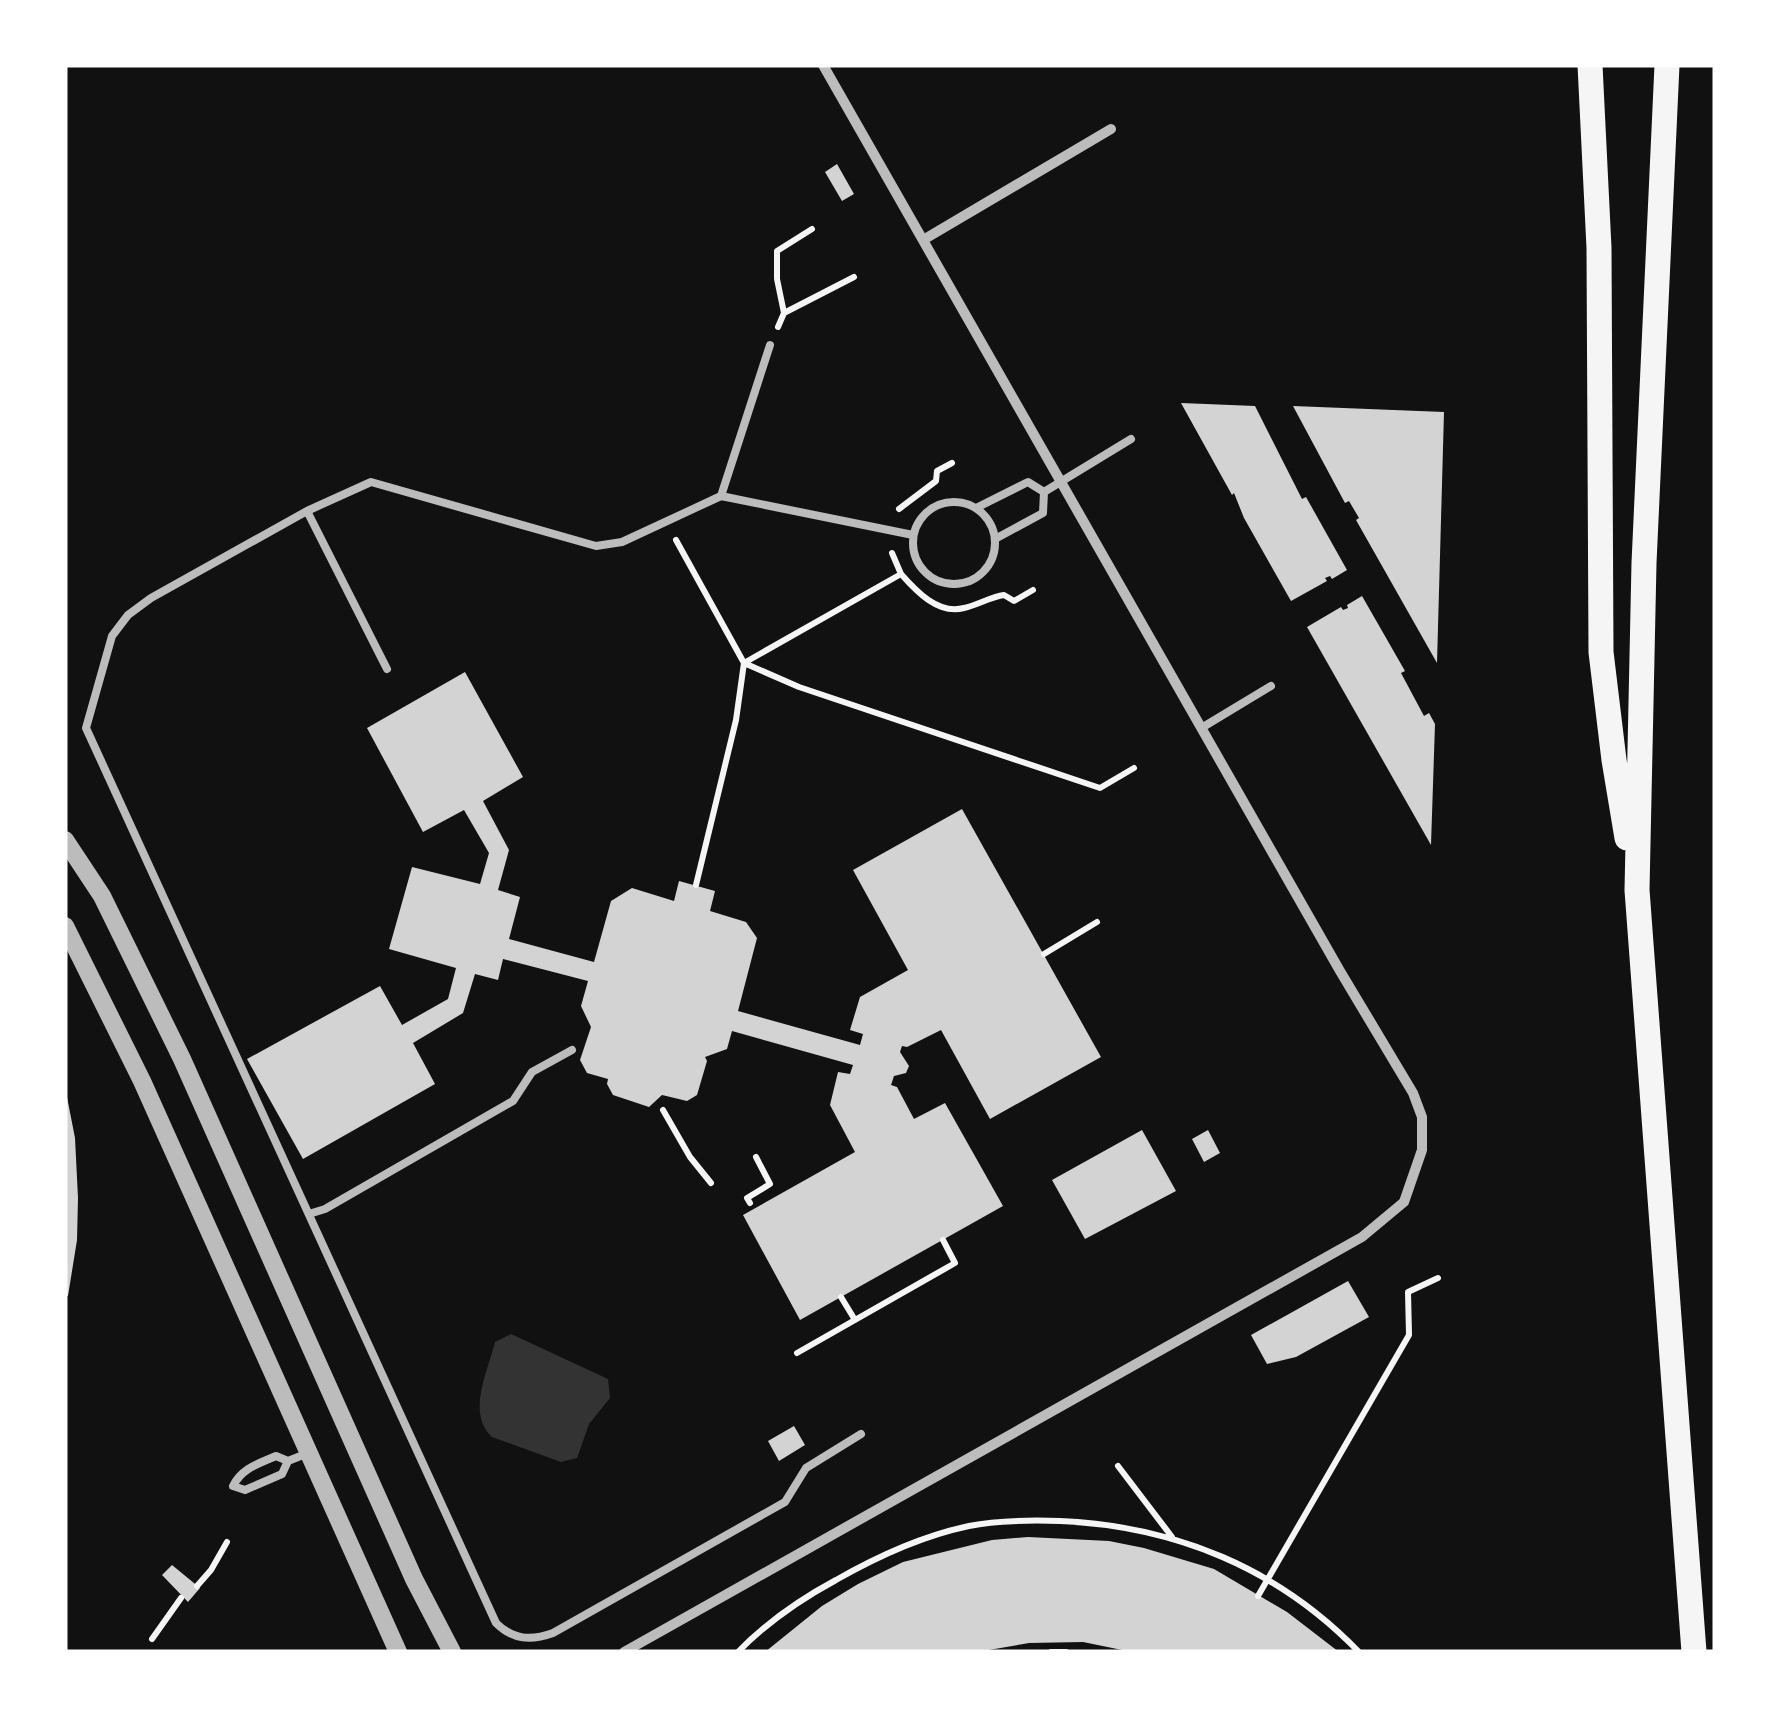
<svg xmlns="http://www.w3.org/2000/svg" width="1780" height="1717" font-family="'Exo 2',sans-serif">
  <style>
    .water { fill: #333 }
    .building { fill: #d3d3d3 }
    .lines { fill: none; stroke-linecap: round; stroke-linejoin: round }
    .path { stroke: #f5f5f5; stroke-width: 6 }
    .service { stroke: #bcbcbc; stroke-width: 8 }
    .minor { stroke: #bcbcbc; stroke-width: 10 }
    .tertiary { stroke: #bcbcbc; stroke-width: 18 }
    .primary { stroke: #f5f5f5; stroke-width: 25 }
  </style>
  <rect width="100%" height="100%" fill="#111"/>
  <path class="water" d="M511 1334 608 1379 610 1398 589 1424 577 1458 561 1462 492 1437C466 1413 488 1371 495 1342Z"/>
  <path class="building" d="M837 164 854 194 842 201 825 172Z
    M1181 403 1255 406 1302 499 1306 497 1347 570 1332 579 1330 576 1325 578 1327 581 1291 601 1244 518 1234 493 1232 495Z
    M1293 406 1444 412 1437 663 1356 520 1359 518 1349 501 1345 503Z
    M1362 596 1405 671 1401 673 1424 716 1429 713 1435 724 1431 845 1307 627 1341 607 1343 610 1348 608 1347 605Z
    M465 672 523 777 483 801 509 850 498 890 520 897 509 939 594 962 611 901 632 888 674 901 679 881 715 891 710 911 746 922 757 938 738 1011 860 1045 863 1034 850 1030 860 997 908 970 853 870 962 809 1101 1057 990 1119 941 1030 907 1047 902 1046 900 1052 909 1066 906 1073 894 1076 891 1085 897 1087 914 1119 945 1103 1003 1206 800 1320 743 1215 855 1152 830 1105 838 1072 850 1074 853 1065 732 1031 727 1049 705 1057 707 1061 697 1095 687 1101 662 1095 649 1107 613 1095 607 1084 608 1079 587 1073 580 1060 591 1027 581 1006 588 981 503 959 498 980 475 974 463 1013 413 1043 435 1084 303 1159 247 1059 380 986 402 1025 448 999 456 968 389 949 412 867 480 884 489 853 464 810 423 832 367 728Z
    M67 1097 75 1138 78 1198 77 1240 68 1296H65Z
    M1142 1130 1176 1191 1085 1239 1052 1180Z
    M1208 1130 1220 1153 1204 1162 1192 1139Z
    M1348 1281 1369 1317 1296 1357 1267 1364 1251 1335Z
    M794 1426 805 1445 779 1461 768 1441Z
    M1028 1537 1109 1541 1144 1548 1214 1569 1287 1612 1339 1652H1132L1083 1642 1029 1643 977 1652H765L822 1606 858 1584 903 1562 992 1540Z
    M172 1565 200 1588 188 1602 162 1575Z"/>
  <g class="lines">
    <path class="path" d="M784 313 777 279V251L812 229
      M778 327 784 313 854 277
      M899 509 936 481 937 471 952 463
      M676 540 744 663 736 720 696 885
      M892 553 901 574 744 663 799 687 1100 788 1134 768
      M901 574C916 591 938 615 964 608 978 605 990 597 1004 595L1014 601 1033 590
      M1044 954 1097 922
      M663 1110 690 1157 711 1183
      M750 1203 747 1198 770 1184 756 1157
      M841 1297 855 1320
      M797 1353 955 1263 943 1240
      M1118 1466 1172 1537
      M197 1586 211 1570 227 1542
      M1258 1596 1409 1335 1408 1292 1438 1278
      M152 1639 181 1598
      M738 1652C767 1622 799 1600 836 1580 878 1556 921 1536 969 1526 999 1520 1030 1520 1060 1521 1175 1526 1278 1568 1359 1652
      M1051 1652H1066"/>
    <path class="service" d="M1044 492 1131 439
      M721 496 770 345
      M913 543a41 41 0 1 1 82 0a41 41 0 1 1-82 0Z
      M976 508 1028 482 1044 492
      M307 511 151 598 128 615 112 636 86 728 496 1623C513 1640 531 1641 553 1633L785 1502 806 1468 861 1434
      M995 539 1043 513 1044 492
      M387 669 307 511 371 482 596 546 622 542 721 496 913 535
      M1203 727 1271 686
      M309 1214 325 1209 513 1101 532 1072 572 1050
      M288 1461 282 1474 245 1490 233 1486C242 1468 258 1464 276 1456L288 1461 308 1453"/>
    <path class="minor" d="M923 240 1111 129
      M624 1652 1362 1237 1404 1202 1422 1150V1117L1413 1093 1340 971 823 65"/>
    <path class="tertiary" d="M65 840 102 896 182 1059 414 1579 452 1652
      M65 926 142 1081 398 1652"/>
    <path class="primary" d="M1590 65 1599 248 1601 652 1614 760 1627 838
      M1667 65 1644 563 1637 890 1694 1652"/>
  </g>
  <rect width="1780" height="1717" fill="none" stroke="#ffffff" stroke-width="135"/>
</svg>
